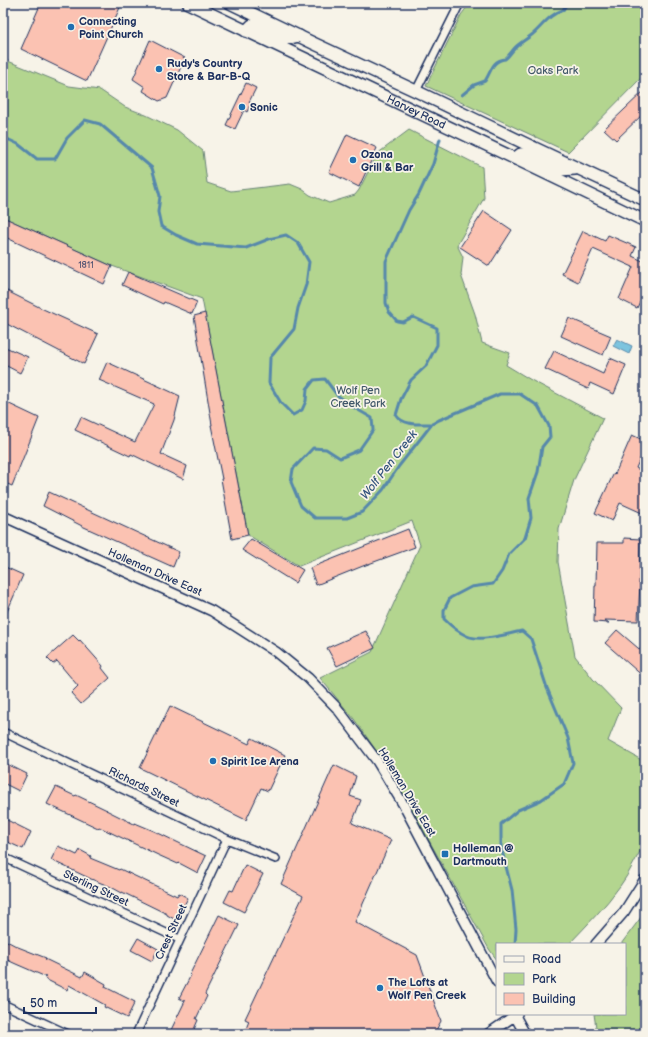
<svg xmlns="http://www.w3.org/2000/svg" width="648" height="1037" font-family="'Balsamiq Sans',sans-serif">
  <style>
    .green { fill: #b3d58f; stroke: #678276 }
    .water { fill: #7dc4de; stroke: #5688ab }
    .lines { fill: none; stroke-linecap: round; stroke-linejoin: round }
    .stream { stroke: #5688ab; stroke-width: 3 }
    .building { fill: #fbc2b2; stroke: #1b2f5e }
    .minor-casing { stroke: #1b2f5e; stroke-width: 10 }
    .tertiary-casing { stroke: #1b2f5e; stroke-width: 12 }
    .secondary-casing { stroke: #1b2f5e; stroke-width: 14 }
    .minor { stroke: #f7f3e8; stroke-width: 7 }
    .tertiary { stroke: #f7f3e8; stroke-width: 9 }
    .secondary { stroke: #f7f3e8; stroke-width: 11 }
    .poi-dot { fill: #1f6fb2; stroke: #f7f3e8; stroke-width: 1.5 }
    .labels { text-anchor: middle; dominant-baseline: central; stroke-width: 3.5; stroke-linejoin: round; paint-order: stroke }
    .number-label { font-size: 9px; fill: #535473 }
    .poi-label { font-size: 11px; font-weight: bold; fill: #1b2f5e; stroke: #f7f3e8; text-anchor: start }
    .park-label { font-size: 11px; fill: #41586a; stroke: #f7f3e8 }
    .street-label { font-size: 11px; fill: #1b2f5e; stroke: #f7f3e8 }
    .water-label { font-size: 12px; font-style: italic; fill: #34547e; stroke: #f7f3e8 }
  </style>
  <rect width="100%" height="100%" fill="#f7f3e8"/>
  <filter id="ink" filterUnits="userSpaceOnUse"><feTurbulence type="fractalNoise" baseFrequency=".025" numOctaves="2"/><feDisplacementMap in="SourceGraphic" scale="8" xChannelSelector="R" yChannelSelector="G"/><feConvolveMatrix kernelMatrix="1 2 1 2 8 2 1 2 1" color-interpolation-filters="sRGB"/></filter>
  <g filter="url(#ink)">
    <path class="green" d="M470 3H645V74L568 152 426 86 461 15Z
      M3 59 69 86 100 90 125 107 146 115 177 130 203 151 207 183 231 191 290 184 302 189 310 195 329 203 355 195 359 190 377 154 409 130 482 167 484 198 457 245 463 257 461 275 475 314 482 343 510 353 506 365 531 380 603 418 574 480 559 529 558 562 575 656 593 679 621 708 608 741 645 762V773L641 786 645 789V843C636 857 630 873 620 886 605 907 587 925 569 944H497V960L489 949 436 853 389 769 354 719 320 678 372 652 420 545 412 521 299 566 248 535 202 299 112 266 3 217Z
      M645 912V1034H597L594 1014H625V944H621Z"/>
    <path class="water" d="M617 339 632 346 629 354 613 346Z"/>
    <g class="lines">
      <path class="stream" d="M462 95 474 85 485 81C492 71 491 61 505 59 510 55 513 49 518 45 523 41 528 38 533 34 543 25 550 14 563 10L567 3
        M3 137 18 144 37 159H55L67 138 85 120 100 124 152 168 160 196 158 212 161 226 176 235 197 244 246 248 269 239 286 235 298 243 309 262 306 285 298 308 294 329 270 358 269 383 281 403 293 415 302 410 306 401 307 389 314 380 325 379 337 395 353 407 372 418 373 430 359 450 340 458 326 449 313 448 293 469 291 482 301 506 315 518H347L362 512 383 490 399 466 432 424 439 420 500 394H520L538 406 549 426 550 437 542 447 538 472 529 498 531 518 525 538 509 554 502 571 493 584 471 587 450 598 444 610V619C451 626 458 632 467 636 481 642 507 634 522 631L531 639 547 688 568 738 573 763 564 784 541 800 518 810 501 824V847L512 890 516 929 515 944
        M432 424C421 424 403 426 396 415L401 399 411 380 426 366 437 345V328L413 317 403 322 397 321 389 312 386 303V261L409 210 419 194 433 164 440 139"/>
    </g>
    <path class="building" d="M41 3H122L87 81 21 49Z
      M150 40 185 58 167 98 159 101 143 91 145 87 133 79Z
      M246 83 256 88 249 102 251 103 247 112 244 110 235 129 226 125Z
      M645 90V112L616 140 604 129Z
      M347 134 377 148 359 187 329 172Z
      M484 211 512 230 489 266 460 247Z
      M3 217 112 266 104 284 3 236Z
      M583 231 605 241 608 235 636 247 632 256 645 262V290L637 308 619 299 633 267 593 249 578 282 562 274Z
      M128 272 197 302 192 314 164 302 163 304 122 285Z
      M3 289 43 309 98 334 84 364 3 322Z
      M205 313 248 535 232 539 221 479H222L211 425H212L194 316Z
      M569 318 611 336 603 355 561 336Z
      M3 346 28 357 20 373 3 364Z
      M554 351 603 374 610 358 626 365 614 394 590 383 588 389 545 369Z
      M107 362 180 396 174 420 161 454 187 466 183 479 131 454 130 456 75 430 81 417 135 442 154 404 99 380Z
      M3 401 39 418 12 486 3 482Z
      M632 435 645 441V447L636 468 645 473V506L642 513 620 503 612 521 595 513 614 473 615 474Z
      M49 492 179 552 173 567 84 527 43 506Z
      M408 529 415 547 363 566 316 585 310 568Z
      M624 538 640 539 639 584H640L638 621 605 620 609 623 594 622 595 586H596L597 543H624Z
      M251 539 303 570 295 583 242 550Z
      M3 566 23 575 3 621Z
      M617 630 645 654V678L605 643Z
      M366 631 375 648 337 666 327 648Z
      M73 635 79 641 80 640 103 666 102 668 110 678 81 704 71 693 78 686 57 661 53 664 47 658Z
      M170 706 249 744 252 738 285 755 268 791 261 788 246 820 140 768Z
      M3 762 27 774 19 791 3 783Z
      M334 765 356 776 350 796 361 800 352 823 391 840 355 922 417 955 441 1021 434 1034H244L249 1021 245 1019 303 896 281 884Z
      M56 787 75 796 76 795 107 810H106L134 824 135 823 154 831 206 856 198 873 179 863 178 864 158 855 99 827 98 828 47 804Z
      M3 818 31 832 23 849 3 840Z
      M58 846 77 855 80 850 91 856 90 858 119 870 120 869 177 896 179 893 188 898 176 920 167 915V914L122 892V893L111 887 91 879 51 860Z
      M245 865 263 874 244 912 224 902 230 890 233 891Z
      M219 915 239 925 205 994 207 996 196 1019 198 1020 192 1034H179L171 1030 185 1001 179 998 191 975 190 974Z
      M138 938 158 949 152 961 131 950Z
      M3 939 18 947 46 958 45 959 82 977 85 972 106 984 105 987 135 1002 127 1018 104 1007 105 1005 69 985 67 990 45 979 46 977 16 964 3 958Z"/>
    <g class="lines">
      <defs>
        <path id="minor" d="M416 91 460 3
          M3 732 227 839 276 859
          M3 857 179 939
          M3 1004 68 1034
          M136 1034 227 839"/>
        <path id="tertiary" d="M3 516 212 611 251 636 276 652 308 678 337 708 377 761 403 804 497 982
          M596 944 624 912 645 879
          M514 1014 525 1034
          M488 1034 517 1014"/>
        <g id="secondary">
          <path id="s1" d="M188 3 516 159 645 221"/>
          <path d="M230 3 313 43 416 91 524 143 645 200"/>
          <path d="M246 31 252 25H256L286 39 299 36"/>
          <path d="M516 159C519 154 521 153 526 154L559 170 575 169"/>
        </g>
      </defs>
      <use href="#minor" class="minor-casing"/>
      <use href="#tertiary" class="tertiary-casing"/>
      <use href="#secondary" class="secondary-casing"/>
      <use href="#minor" class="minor"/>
      <use href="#tertiary" class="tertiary"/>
      <use href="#secondary" class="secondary"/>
    </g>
  </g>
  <g class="poi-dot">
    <circle cx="71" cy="27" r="4"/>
    <circle cx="159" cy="69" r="4"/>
    <circle cx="242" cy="107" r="4"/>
    <circle cx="353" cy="160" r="4"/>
    <circle cx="213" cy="761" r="4"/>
    <rect x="441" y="850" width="8" height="8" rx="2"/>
    <circle cx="380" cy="988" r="4"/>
  </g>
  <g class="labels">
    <g class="number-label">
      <text x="86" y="265">1811</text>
    </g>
    <g class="poi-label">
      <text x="79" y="21">Connecting<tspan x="79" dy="13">Point Church</tspan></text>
      <text x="167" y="63">Rudy's Country<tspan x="167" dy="13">Store &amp; Bar-B-Q</tspan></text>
      <text x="250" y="107">Sonic</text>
      <text x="361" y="154">Ozona<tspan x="361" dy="13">Grill &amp; Bar</tspan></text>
      <text x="221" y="761">Spirit Ice Arena</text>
      <text x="453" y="848">Holleman @<tspan x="453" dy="13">Dartmouth</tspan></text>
      <text x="388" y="982">The Lofts at<tspan x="388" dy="13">Wolf Pen Creek</tspan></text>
    </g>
    <g class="park-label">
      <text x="553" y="70">Oaks Park</text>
      <text x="358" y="390">Wolf Pen<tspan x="358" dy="13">Creek Park</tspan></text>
    </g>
    <g class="street-label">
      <text stroke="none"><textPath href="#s1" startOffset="253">Harvey Road</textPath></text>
      <text transform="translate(155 572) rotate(24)">Holleman Drive East</text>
      <text transform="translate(144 787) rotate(26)">Richards Street</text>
      <text transform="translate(407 792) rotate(59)">Holleman Drive East</text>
      <text transform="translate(96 888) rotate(25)">Sterling Street</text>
      <text transform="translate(171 932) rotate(-65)">Crest Street</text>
    </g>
    <g class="water-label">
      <text transform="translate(389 465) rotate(-52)">Wolf Pen Creek</text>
    </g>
  </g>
  <rect width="648" height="1037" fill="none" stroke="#f7f3e8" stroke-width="16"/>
  <rect x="8" y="8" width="632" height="1021" fill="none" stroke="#1b2f5e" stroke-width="1.5" filter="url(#ink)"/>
  <rect x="496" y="943" width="130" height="72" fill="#f7f3e8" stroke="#9fa5b1"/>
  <rect x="504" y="956" width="20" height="6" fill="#f7f3e8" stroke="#9fa5b1"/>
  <text x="532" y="963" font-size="12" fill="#1b2f5e">Road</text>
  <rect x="504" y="973" width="20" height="12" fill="#b3d58f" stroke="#9fa5b1"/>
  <text x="532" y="983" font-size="12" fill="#1b2f5e">Park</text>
  <rect x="504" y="993" width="20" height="12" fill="#fbc2b2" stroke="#9fa5b1"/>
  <text x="532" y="1003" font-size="12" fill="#1b2f5e">Building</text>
  <path d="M24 1007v6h72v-6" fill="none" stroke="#1b2f5e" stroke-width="2"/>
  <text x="30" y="1007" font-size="12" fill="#1b2f5e" stroke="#f7f3e8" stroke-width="3" paint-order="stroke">50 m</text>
</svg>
